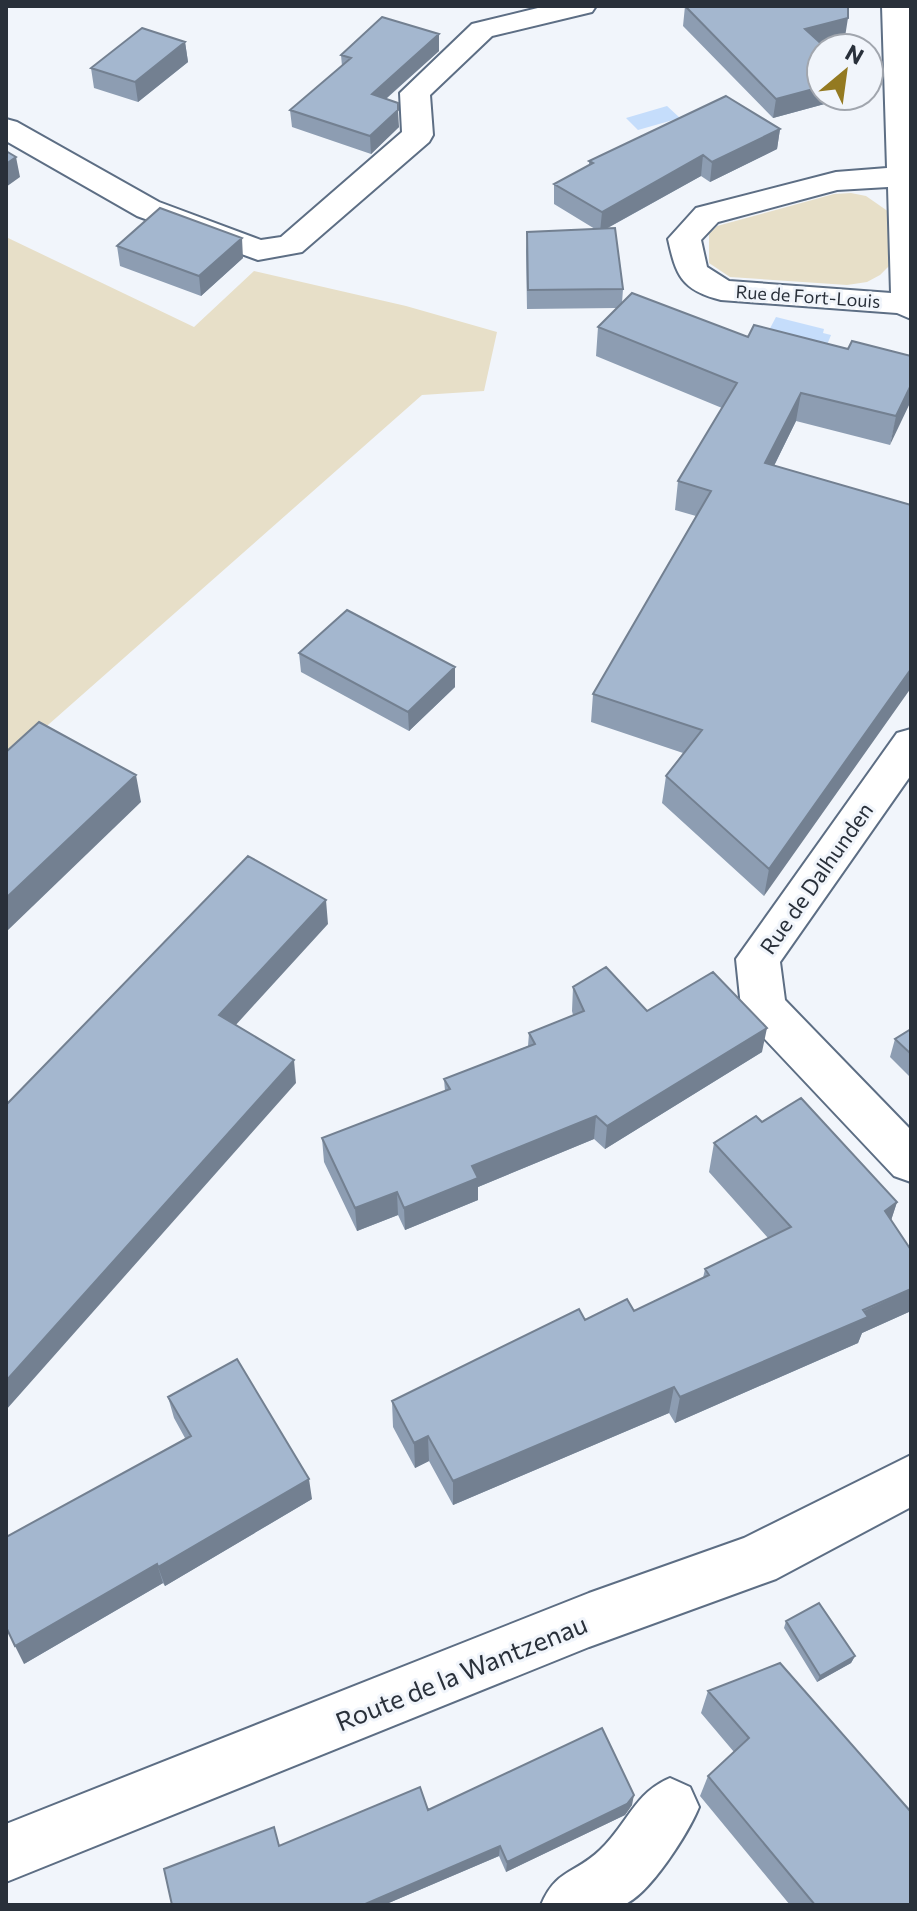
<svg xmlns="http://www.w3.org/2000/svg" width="917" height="1911" font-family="Commissioner,sans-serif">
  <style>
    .green { fill: #e7dfc8 }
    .water { fill: #c5ddfb }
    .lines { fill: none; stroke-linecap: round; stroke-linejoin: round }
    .minor-casing { stroke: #5d6e84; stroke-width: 4 }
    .minor { fill: #fff; fill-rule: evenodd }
    .wall { fill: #8d9db2 }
    .shaded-wall { fill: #738091 }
    .building { fill: #a4b7cf; stroke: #738091; stroke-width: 2 }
    .labels { text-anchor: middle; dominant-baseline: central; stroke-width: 6; stroke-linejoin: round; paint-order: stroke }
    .far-street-label { font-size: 18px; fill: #29303a; stroke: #f1f5fb }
    .street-label { font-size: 22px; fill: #29303a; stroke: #f1f5fb }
    .near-street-label { font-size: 26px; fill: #29303a; stroke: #f1f5fb }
  </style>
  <rect width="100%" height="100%" fill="#f1f5fb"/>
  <path class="green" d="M851 193 866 196 889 212 890 265 880 275 867 282 847 285 730 277 709 263V234L717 226 834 194Z
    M6 237 194 327 254 271 406 306 497 332 484 391 422 395 6 762Z"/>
  <path class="water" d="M667 106 680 118 638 130 626 118Z
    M776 317 824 329 823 333 831 335 827 345 767 334Z"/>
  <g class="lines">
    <defs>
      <path id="minor" d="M546 6H596L592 12 492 36 430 95 433 135 429 142 302 252 258 260 137 216 6 141V119L17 122 159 202 261 240 281 237 402 132 400 93 472 24Z
        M882 6H910L911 319 897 313 721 300C681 290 676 275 668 239L696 208 836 172 887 168ZM888 187 891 293 729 281 707 267 701 240 718 222 837 190Z
        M911 729V775L780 962 785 1000 911 1130V1182L894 1176 747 1020 741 1007 736 959 897 733Z
        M911 1455V1507L776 1579 589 1647 6 1882V1824L589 1593 744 1538Z
        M670 1778 690 1787 699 1807C689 1832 649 1896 623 1905 608 1910 559 1905 541 1905 556 1869 575 1874 600 1850 627 1825 634 1793 670 1778Z"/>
    </defs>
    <use href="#minor" class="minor-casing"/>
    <use href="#minor" class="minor"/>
  </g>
  <path class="wall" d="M685 6 845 37 821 43 854 96 773 118 683 26Z
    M439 34V51L386 99 399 127 371 154 292 127 290 110 342 66 341 55Z
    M185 42 188 62 138 102 94 88 91 68Z
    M780 129 777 149 710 182 701 176 606 229 623 289 622 303 748 337 911 356 890 445 796 421 774 466 911 505 764 896 662 803 666 776 683 753 591 722 593 694 696 516 675 510 678 481 722 408 596 356 598 327 617 308 527 309 526 251 527 232 595 229 554 204V184L589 165V161Z
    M117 246 243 258 201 296 120 266Z
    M299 653 455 687 409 731 301 672Z
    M573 987 762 1052 605 1149 594 1139 478 1187V1200L405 1230 398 1215 357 1231 324 1162 322 1138 445 1091 444 1079 528 1046 529 1033 573 1015 572 1011Z
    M911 1029V1078L890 1057 895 1039Z
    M762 1122 897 1202 891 1220 911 1250V1311L862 1333 858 1343 675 1423 669 1413 453 1505 429 1461 415 1468 393 1427 392 1401 585 1320 634 1311 703 1278 705 1269 768 1238 709 1172 714 1143Z
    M168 1397 312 1499 165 1586 163 1583 24 1664 185 1438 174 1418Z
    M786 1621 855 1656 851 1663 817 1682 784 1628Z
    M708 1691 911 1905H790L700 1796 708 1776 734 1752 701 1713Z
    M632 1805 625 1815 506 1872 499 1856 384 1905H172L279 1846 428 1810Z"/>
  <path class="shaded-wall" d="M848 18 845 37 802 48 805 29Z
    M439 34V51L372 111V94Z
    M185 42 188 62 138 102 135 82Z
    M821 87V96H854L773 118 776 99Z
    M398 110 399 127 371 154 370 136Z
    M780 129 777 149 710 182 712 162Z
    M703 155 701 176 600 232 602 212Z
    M16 157 20 177 6 187V164Z
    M242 238 243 258 201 296 199 276Z
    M911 385V401L890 445 896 416Z
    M801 393 796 421 761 492 765 463Z
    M455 667V687L409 731 408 712Z
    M911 669V688L764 896 769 869Z
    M136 775 141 802 6 932V898Z
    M326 900 328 924 223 1039 219 1015Z
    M767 1028 762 1052 605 1149 607 1126Z
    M294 1060 296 1083 6 1410V1381Z
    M596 1116 594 1139 478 1187V1200L405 1230 404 1208 472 1166Z
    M397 1192 398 1215 357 1231 355 1208Z
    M897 1202 888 1230 885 1211Z
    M911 1289V1311L862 1333 858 1343 675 1423 680 1397Z
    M674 1387 669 1413 453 1505V1481Z
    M428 1436 429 1461 415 1468 414 1443Z
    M309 1479 312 1499 165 1586 158 1567Z
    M157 1564 163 1583 24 1664 15 1646Z
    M855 1656 851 1663 817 1682 820 1676Z
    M634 1795 632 1805 625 1815 506 1872 507 1862Z
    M500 1846 499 1856 384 1905H363Z"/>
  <path class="building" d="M685 6H848V18L805 29 826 48H821V87L776 99Z
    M382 17 439 34 372 94 398 103V110L370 136 290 110 351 58 341 55Z
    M142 28 185 42 135 82 91 68Z
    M726 96 780 129 712 162 703 155 602 212 554 184 593 163 589 161Z
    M6 151 16 157 6 164Z
    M160 208 242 238 199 276 117 246Z
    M615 228 623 289 528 290 527 232Z
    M632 293 748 337 754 325 848 349 852 341 911 356V385L896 416 801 393 765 463 911 505V669L769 869 666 776 702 730 593 694 711 491 678 481 737 383 598 327Z
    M347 610 455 667 408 712 299 653Z
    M39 722 136 775 6 898V752Z
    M248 856 326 900 219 1015 294 1060 6 1381V1105Z
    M606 967 647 1011 713 972 767 1028 607 1126 596 1116 472 1166 478 1178 404 1208 397 1192 355 1208 322 1138 450 1089 444 1079 535 1044 529 1033 584 1011 573 987Z
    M911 1029V1054L895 1039Z
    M801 1098 897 1202 885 1211 911 1250V1289L863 1310 868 1317 680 1397 674 1387 453 1481 428 1436 414 1443 392 1401 579 1309 585 1320 627 1299 634 1311 709 1275 705 1269 791 1227 714 1143 756 1116 762 1122Z
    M237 1359 309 1479 158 1567 157 1564 15 1646 6 1627V1537L191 1436 168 1397Z
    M819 1603 855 1656 820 1676 786 1621Z
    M780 1663 911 1812V1905H815L708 1776 749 1738 708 1691Z
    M602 1728 634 1795 627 1804 507 1862 500 1846 363 1905H172L164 1869 274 1827 279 1846 420 1787 428 1810Z"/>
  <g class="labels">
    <g class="far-street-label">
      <text transform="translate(808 296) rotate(4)">Rue de Fort-Louis</text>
    </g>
    <g class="street-label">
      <text transform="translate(816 878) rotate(-55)">Rue de Dalhunden</text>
    </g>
    <g class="near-street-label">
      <text transform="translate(461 1672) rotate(-22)">Route de la Wantzenau</text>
    </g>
  </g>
  <rect width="917" height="1911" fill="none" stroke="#29303a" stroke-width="16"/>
  <g transform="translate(845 72) rotate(29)"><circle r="38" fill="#f1f5fb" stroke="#a1a6ae" stroke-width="2"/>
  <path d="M0-6L14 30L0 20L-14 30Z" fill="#947a21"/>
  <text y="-12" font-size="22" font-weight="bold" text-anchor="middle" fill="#29303a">N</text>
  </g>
</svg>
